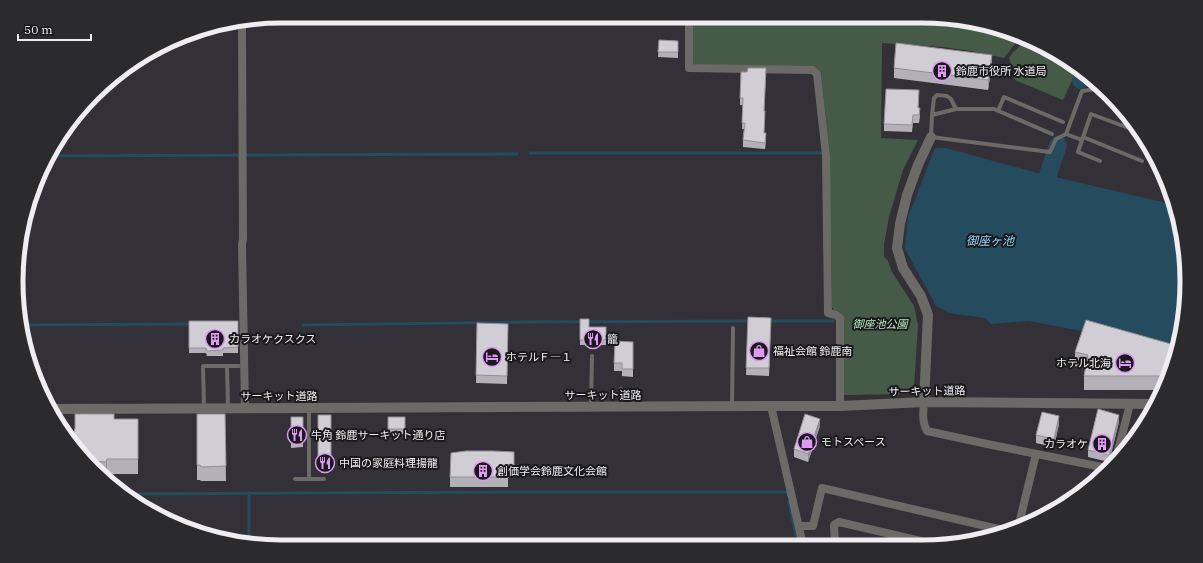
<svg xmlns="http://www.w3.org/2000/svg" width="1203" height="563" font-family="'IBM Plex Serif','Noto Sans JP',serif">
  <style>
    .green { fill: #465a48 }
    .water { fill: #254b5f }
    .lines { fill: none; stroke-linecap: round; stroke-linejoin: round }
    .stream { stroke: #254b5f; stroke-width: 3 }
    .river { stroke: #254b5f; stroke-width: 18 }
    .service { stroke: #6c6a67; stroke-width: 4 }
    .minor { stroke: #6c6a67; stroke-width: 8 }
    .tertiary { stroke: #6c6a67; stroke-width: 10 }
    .wall { fill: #b3b0b7 }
    .shaded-wall { fill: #929095 }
    .building { fill: #d0cdd5; stroke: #929095 }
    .labels { text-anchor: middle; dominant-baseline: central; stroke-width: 4; stroke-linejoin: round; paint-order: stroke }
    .poi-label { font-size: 11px; fill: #efedf1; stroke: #1a191c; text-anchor: start }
    .park-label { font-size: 11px; font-style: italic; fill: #b6ecbd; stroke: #1a191c }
    .street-label { font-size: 11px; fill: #efedf1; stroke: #1a191c }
    .water-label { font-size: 12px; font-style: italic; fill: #93d6fb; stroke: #1a191c }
    .rim { fill: none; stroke: #efedf1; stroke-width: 5 }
  </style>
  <rect width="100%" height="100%" fill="#333037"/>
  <path class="green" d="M691 16H922L974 21 1021 36 1004 58 971 51 943 47 882 43 881 138 918 140 903 170 889 217 884 244V257L888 261 892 272 914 306 918 325 914 387 908 394 843 395V317L838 311H834L832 307 831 233 830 229V154L821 73 816 67H696L691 61Z
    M1027 38 1069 61 1078 68 1063 100 1015 80 1009 57Z"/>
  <path class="water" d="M935 148H946L1034 172 1175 205 1182 230 1187 282 1182 334 1175 356 1087 332 1029 321 991 324 985 318 949 313 936 306 905 249 908 217Z"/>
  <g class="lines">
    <path class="stream" d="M530 153H822
      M49 156 517 154
      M769 321H833
      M21 325 188 324
      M303 325 524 322 751 321
      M249 493V544
      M124 494 515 492H787L788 495
      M789 502 798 545"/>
    <path class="river" d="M1081 80 1084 73
      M1048 175 1058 145"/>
    <path class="service" d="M998 111 1004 97 1063 122
      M932 115 934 98 937 95 947 96 951 99 956 109
      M1052 134 994 109H956L932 115 931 137 1050 152 1056 139 1066 134 1082 91 1096 89 1110 95
      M1066 134 1082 140
      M1083 137 1142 161
      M1100 161 1078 152 1091 114 1142 133
      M227 366 228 408
      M591 406 592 356
      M732 406 733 328
      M620 407 621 389
      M204 408 203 366H239
      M1121 442 1131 444
      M295 479H324
      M309 479V408"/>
    <path class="minor" d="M689 16V68L813 70 817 74 826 155 828 313 836 315 840 318V406
      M242 23 243 239 242 244 245 408
      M924 402C923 413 922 422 927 431L992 445 1107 468
      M771 406 803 545
      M1116 459 1130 404
      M799 526H813L822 488 1007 531
      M1018 528 1036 454
      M835 545 834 525 839 522 938 545"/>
    <path class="tertiary" d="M924 402 928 315 921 296 903 268 897 248 900 224 907 195 918 165 931 137
      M51 409 771 406H840L924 402 1155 404"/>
  </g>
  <path class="wall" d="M659 40 678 41V58L658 57Z
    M992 65 988 90 894 78V68Z
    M766 75 764 111V133L766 140 765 149 743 147V140L744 129H742L743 105H740V98Z
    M919 98 918 108 920 116 919 123H913L912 132 884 131V124Z
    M748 317 771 318 769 376 746 375Z
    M580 319 589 327H606V345H580Z
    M189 321H238V353H223V356H207L206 353H189Z
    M477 323 508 324 507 384 476 383Z
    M633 342V377L622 376V371H614V363Z
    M1178 346 1167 383 1163 390H1084V376L1085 369 1075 366V352Z
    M197 414H225L226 481H201L200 480H197Z
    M318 415H331V470H318Z
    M291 417H303V447L291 448Z
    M388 417H405V434H388Z
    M114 419H138V474H107L106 476H102L94 469 74 442V433L75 429Z
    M1119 422 1109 462 1088 457V450Z
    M1059 424 1054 447 1036 443V435Z
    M820 426 808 462 794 457V449Z
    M514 452V478H508V487H450V477Z"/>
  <path class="shaded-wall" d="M992 55V65L988 90V80Z
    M766 133V140L765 149V143Z
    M1119 415V422L1109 462V455Z
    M1059 416V424L1054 447V439Z
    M820 419V426L808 462V454Z
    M107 459V474L106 476V462Z"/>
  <path class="building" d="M659 40 678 41V52H658Z
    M896 43 992 55 988 80 894 68Z
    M748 68H766L764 111H765L764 133H766L765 143 743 140 745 123H742L743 98H740L741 72H747Z
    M886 89 919 90 918 108H920L919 115H913L912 125 884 124Z
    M748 317 771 318 769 368H746Z
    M580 319H589V327H606V340H580Z
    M1086 320 1178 346 1169 376H1084L1088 355 1075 352Z
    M189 321H238V347L223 348V350L207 351 206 348H189Z
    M477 323 508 324 507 376 476 375Z
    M615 341 633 342V369H622V363H614Z
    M1098 409 1119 415 1109 455 1088 450Z
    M1042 412 1059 416 1054 439 1036 435Z
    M75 414H114V419H138V459H107L106 462 93 461V456H84L76 444 75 439 74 433 75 428Z
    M197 414H225L226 466 201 467 200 465H197Z
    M805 414 820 419 808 454 794 449Z
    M318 415H331V465H318Z
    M291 417H303V442H291Z
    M388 417H405V429H388Z
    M466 451H493L514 452V468H508V477H450L451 453Z"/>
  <defs>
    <symbol id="building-ring" viewBox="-11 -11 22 22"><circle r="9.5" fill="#1a191c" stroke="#dd99f3" stroke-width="1.5"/><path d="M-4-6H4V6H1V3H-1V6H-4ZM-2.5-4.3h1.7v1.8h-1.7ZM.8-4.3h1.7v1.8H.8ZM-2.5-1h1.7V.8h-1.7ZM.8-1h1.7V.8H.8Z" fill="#dd99f3"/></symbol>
    <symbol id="restaurant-ring" viewBox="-11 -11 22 22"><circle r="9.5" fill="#1a191c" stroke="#dd99f3" stroke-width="1.5"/><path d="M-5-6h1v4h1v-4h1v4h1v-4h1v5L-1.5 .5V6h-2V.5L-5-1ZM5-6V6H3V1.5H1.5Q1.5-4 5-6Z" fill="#dd99f3"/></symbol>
    <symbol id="shop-ring" viewBox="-11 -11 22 22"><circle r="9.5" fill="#1a191c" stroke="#dd99f3" stroke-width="1.5"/><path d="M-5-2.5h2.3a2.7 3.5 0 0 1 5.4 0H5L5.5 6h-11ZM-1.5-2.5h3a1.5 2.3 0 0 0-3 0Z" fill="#dd99f3"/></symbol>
    <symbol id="hotel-ring" viewBox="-11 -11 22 22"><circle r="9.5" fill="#1a191c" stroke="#dd99f3" stroke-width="1.5"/><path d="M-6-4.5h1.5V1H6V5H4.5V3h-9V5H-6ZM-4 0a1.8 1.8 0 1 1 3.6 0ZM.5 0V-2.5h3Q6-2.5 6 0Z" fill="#dd99f3"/></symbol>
  </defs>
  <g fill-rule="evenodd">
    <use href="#building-ring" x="931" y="60" width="22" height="22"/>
    <use href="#building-ring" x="204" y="328" width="22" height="22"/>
    <use href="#restaurant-ring" x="582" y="328" width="22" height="22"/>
    <use href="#shop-ring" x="748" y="340" width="22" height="22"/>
    <use href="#hotel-ring" x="481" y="346" width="22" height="22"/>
    <use href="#hotel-ring" x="1114" y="352" width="22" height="22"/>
    <use href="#restaurant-ring" x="286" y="424" width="22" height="22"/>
    <use href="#shop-ring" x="796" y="431" width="22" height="22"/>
    <use href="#building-ring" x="1091" y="433" width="22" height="22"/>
    <use href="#restaurant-ring" x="314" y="452" width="22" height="22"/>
    <use href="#building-ring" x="472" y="460" width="22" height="22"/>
  </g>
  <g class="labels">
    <g class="poi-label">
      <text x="956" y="71">鈴鹿市役所 水道局</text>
      <text x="229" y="339">カラオケクスクス</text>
      <text x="607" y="339">籠</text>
      <text x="773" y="351">福祉会館 鈴鹿南</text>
      <text x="506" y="357">ホテルＦ―１</text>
      <text x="1111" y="363" text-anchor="end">ホテル北海</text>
      <text x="311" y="435">牛角 鈴鹿サーキット通り店</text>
      <text x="821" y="442">モトスペース</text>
      <text x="1088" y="444" text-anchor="end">カラオケ</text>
      <text x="339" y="463">中国の家庭料理揚龍</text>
      <text x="497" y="471">創価学会鈴鹿文化会館</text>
    </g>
    <g class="park-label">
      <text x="880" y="324">御座池公園</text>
    </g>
    <g class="street-label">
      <text transform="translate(927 391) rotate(-1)">サーキット道路</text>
      <text x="603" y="395">サーキット道路</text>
      <text x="279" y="396">サーキット道路</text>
    </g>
    <g class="water-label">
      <text x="990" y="240">御座ヶ池</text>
    </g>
  </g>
  <path d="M0 0H1203V563H0ZM281 23H922A258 258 0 0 1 1180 281V282A258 258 0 0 1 922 540H281A258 258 0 0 1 23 282V281A258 258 0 0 1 281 23Z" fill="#2b2a2d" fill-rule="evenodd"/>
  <path class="rim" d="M281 23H922A258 258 0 0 1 1180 281V282A258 258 0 0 1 922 540H281A258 258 0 0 1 23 282V281A258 258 0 0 1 281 23Z"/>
  <path d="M18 34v6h73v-6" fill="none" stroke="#efedf1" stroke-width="2"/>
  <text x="24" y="34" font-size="12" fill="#efedf1" stroke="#1a191c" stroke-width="3" paint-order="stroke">50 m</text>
</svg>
